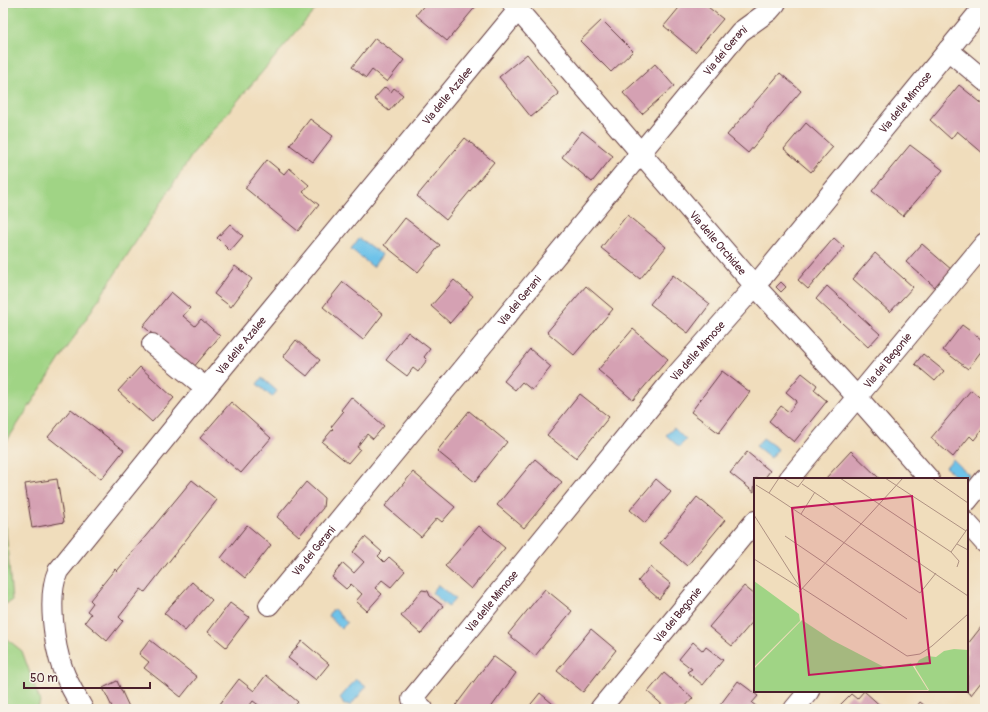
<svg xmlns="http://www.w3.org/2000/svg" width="988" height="712" font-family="Pangolin,sans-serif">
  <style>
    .green { fill: #a0d485; stroke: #757a58 }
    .water { fill: #6dc2e9; stroke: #5c708a }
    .building { fill: #d5a1b3 }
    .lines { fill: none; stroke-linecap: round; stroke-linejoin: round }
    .minor-casing { stroke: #633c41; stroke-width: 22 }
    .minor { stroke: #fff; stroke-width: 20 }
    .labels { text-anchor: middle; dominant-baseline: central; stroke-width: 3; stroke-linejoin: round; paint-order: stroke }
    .street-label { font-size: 11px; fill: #4a1f2b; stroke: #f7f3e8 }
    .inset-road { fill: none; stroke: #ae9182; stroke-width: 1 }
    .view { fill: #c2185b; fill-opacity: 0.15; stroke: #c2185b; stroke-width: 2 }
    .inset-edge { fill: none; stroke: #4a1f2b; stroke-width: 2 }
  </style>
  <rect width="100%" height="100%" fill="#f7f3e8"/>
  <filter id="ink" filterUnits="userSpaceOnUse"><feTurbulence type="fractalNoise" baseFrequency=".025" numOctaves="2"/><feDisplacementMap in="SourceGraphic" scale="8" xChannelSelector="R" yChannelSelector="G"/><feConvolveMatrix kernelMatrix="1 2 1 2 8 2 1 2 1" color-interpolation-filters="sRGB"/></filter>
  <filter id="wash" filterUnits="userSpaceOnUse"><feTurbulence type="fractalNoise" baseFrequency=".012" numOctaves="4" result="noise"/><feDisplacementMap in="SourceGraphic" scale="16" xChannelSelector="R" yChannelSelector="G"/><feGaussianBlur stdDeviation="0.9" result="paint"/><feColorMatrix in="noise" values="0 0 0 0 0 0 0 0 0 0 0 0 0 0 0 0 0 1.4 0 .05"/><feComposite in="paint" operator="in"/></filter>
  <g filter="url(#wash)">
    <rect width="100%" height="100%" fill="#f0ddbc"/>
    <path class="green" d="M3 3H321L194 152 3 447Z
      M3 495 12 601 3 605Z
      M3 636 22 651 40 701 38 709H3Z"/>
    <path class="water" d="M359 238 382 255 373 267 351 249Z
      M262 378 277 391 272 397 257 384Z
      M674 428 686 440 679 447 666 435Z
      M763 438 778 449 771 458 756 446Z
      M953 459 969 475 965 479H958L946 467Z
      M438 585 455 599 448 607 432 593Z
      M334 609 347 623 341 629 328 615Z
      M356 679 366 687 350 706 348 704 344 705 340 698Z"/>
    <g id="blocks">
      <path class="building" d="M426 3H475L477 5 447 41 416 15Z
        M683 3H703L723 19 695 52 664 26Z
        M602 20 633 51 611 72 580 41Z
        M375 38 404 60 387 82 372 70 366 78 352 67Z
        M527 54 559 94 531 117 499 77Z
        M655 64 674 86 642 114 623 93Z
        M780 73 801 91 748 153 727 135Z
        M959 85 985 106V155L957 131 951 139 930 120Z
        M385 87 391 92 394 88 403 95 389 111 374 99Z
        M310 119 333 136 313 162 290 145Z
        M806 123 833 147 811 172 784 149Z
        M582 131 613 156 592 182 562 157Z
        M465 138 494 162 446 220 417 196Z
        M910 145 943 170 903 216 872 191Z
        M267 160 284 174 289 168 309 185 303 192 319 205 298 231 245 188Z
        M627 215 666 247 640 279 601 248Z
        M405 218 440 245 418 272 384 245Z
        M230 224 243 236 230 251 217 238Z
        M834 238 844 247 808 289 798 280Z
        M922 244 952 270 936 288 906 262Z
        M875 253 913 287 890 312 853 279Z
        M235 266 252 279 231 307 214 294Z
        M673 275 710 304 688 333 650 304Z
        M454 280 473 296 450 323 431 306Z
        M343 282 383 314 363 340 323 307Z
        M781 282 786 287 781 292 776 287Z
        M586 286 613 309 574 355 547 332Z
        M827 286 880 334 868 347 816 299Z
        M171 292 190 308 183 316 195 326 201 319 220 336 193 368 143 326Z
        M962 325 985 342V346L968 369 943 350Z
        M633 329 668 359 633 400 598 370Z
        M408 332 430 349 424 357 427 360 418 372 413 368 407 376 386 360Z
        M296 340 320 360 307 376 283 357Z
        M530 349 551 367 532 390 522 382 515 390 504 381Z
        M923 354 944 371 935 381 915 364Z
        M140 367 174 398 152 422 118 391Z
        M722 371 750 392 719 433 691 412Z
        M802 373 817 385 814 390 827 401 794 442 769 421 781 406 789 412 797 401 786 392Z
        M971 390 985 402V426L974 440 970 436 953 457 931 438Z
        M580 394 609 417 576 458 547 435Z
        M351 397 384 426 373 439 367 434 357 447 360 449 348 463 322 442 333 429 331 427 343 412 341 410Z
        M231 402 271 438 241 473 200 438Z
        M71 409 124 450 101 479 48 437Z
        M469 411 507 442 475 482 437 451Z
        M851 451 880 479H825Z
        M747 452 770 471 764 479H755L754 492 730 473Z
        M535 459 562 482 524 528 497 505Z
        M413 472 455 507 442 522 437 518 421 537 385 506Z
        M57 479 64 522 32 528 25 484Z
        M656 479 671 492 645 523 630 510Z
        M192 480 217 500 145 592 141 589 119 617 123 621 107 641 85 622 91 614 87 611 93 603 90 600 115 569 117 571Z
        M306 482 324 498 323 508 299 536 277 517Z
        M697 497 725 520 687 566 660 543Z
        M247 525 271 545 245 578 221 558Z
        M479 526 505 548 471 589 445 566Z
        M365 537 382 552 378 556 384 562 389 557 405 571 391 587 382 580 375 588 382 594 367 611 356 601 362 594 351 584 346 589 332 577 343 563 354 573 364 562 353 552Z
        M650 567 671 584 659 599 638 581Z
        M192 582 212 600 185 631 164 613Z
        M744 586 755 595V619L732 646 709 627Z
        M545 589 572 611 535 656 508 634Z
        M422 590 428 591 430 596 443 606 421 634 401 616Z
        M230 603 249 617 226 647 208 632Z
        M982 626 985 629V677L971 695 967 692V645Z
        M591 629 616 650 583 692 557 671Z
        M150 640 197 677 181 697 144 668 149 662 139 654Z
        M302 641 329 664 316 680 288 658Z
        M693 642 703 651 706 647 723 660 703 685 687 672 692 669 679 659Z
        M493 656 516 673 490 709H462L456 705Z
        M664 673 693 698 683 709H667L648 692Z
        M266 675 298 702 292 709H264L253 701 247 709H216L239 679 254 691Z
        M117 681 130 709H113L103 688Z
        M738 681 758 696 752 703 760 709H717Z
        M864 691 884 709H842L839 706 851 694 857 699Z
        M540 693 559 709H527Z
        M920 702 929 709H915Z"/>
    </g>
  </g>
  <g filter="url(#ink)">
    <use href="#blocks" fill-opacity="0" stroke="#633c41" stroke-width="1"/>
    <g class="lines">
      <defs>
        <g id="minor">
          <path id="s1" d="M512 3 755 286 857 397 929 479"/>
          <path d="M948 50 985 81"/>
          <path d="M152 344 206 388"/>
          <path id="s2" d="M789 479 985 243"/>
          <path d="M967 501 985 479"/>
          <path d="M967 523 985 543"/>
          <path id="s3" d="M269 605 740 32 769 11 776 3"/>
          <path id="s4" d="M83 709C76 696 68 684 63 670 54 646 47 595 58 571L206 388 518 10"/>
          <path id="s5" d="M423 709 412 699 677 374 755 286 985 5"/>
          <path id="s6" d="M600 709 755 521"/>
          <path d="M794 709 809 691"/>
        </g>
      </defs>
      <use href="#minor" class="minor-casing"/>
      <use href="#minor" class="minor"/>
    </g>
  </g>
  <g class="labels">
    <g class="street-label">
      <text stroke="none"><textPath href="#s3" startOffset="718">Via dei Gerani</textPath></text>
      <text stroke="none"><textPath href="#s4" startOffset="759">Via delle Azalee</textPath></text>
      <text stroke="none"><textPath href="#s5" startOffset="789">Via delle Mimose</textPath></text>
      <text stroke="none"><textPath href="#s1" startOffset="316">Via delle Orchidee</textPath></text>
      <text stroke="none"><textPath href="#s3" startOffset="394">Via dei Gerani</textPath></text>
      <text stroke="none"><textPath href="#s4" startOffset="435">Via delle Azalee</textPath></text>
      <text stroke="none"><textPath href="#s5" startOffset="465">Via delle Mimose</textPath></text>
      <text stroke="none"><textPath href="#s2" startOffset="154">Via dei Begonie</textPath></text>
      <text stroke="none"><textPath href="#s3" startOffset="70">Via dei Gerani</textPath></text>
      <text stroke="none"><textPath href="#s5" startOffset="141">Via delle Mimose</textPath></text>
      <text stroke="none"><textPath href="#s6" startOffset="122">Via dei Begonie</textPath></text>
    </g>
  </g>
  <g transform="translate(754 478)">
    <rect width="214" height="214" fill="#f0ddbc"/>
    <path d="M0 103 45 136 46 143 0 189ZM48 142 78 162 132 190 157 185 174 212 0 214V191ZM200 171 214 172V214H173L175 212 161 189 165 182 173 178 182 179 190 173Z" fill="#a0d485"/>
    <path class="inset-road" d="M25 0 15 15 166 115 182 95M29 0 44 9 51 0M86 0 197 74 205 83 203 89M131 0 212 53M178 0 214 25M48 6 214 118M2 7 15 15M47 36 61 14M0 37 47 111M31 58 153 141M203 66 214 72M197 74 214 50M0 81 46 110M48 110 153 178 166 176 178 168 214 136M45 114 149 0"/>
    <path class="view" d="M158 18 176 185 55 197 38 30Z"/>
    <rect width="214" height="214" class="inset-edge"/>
  </g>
  <rect width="988" height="712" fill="none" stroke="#f7f3e8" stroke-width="16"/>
  <path d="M24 682v6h126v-6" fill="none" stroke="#4a1f2b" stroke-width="2"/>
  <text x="30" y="682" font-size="12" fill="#4a1f2b" stroke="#f7f3e8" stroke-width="3" paint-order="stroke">50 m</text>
</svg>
